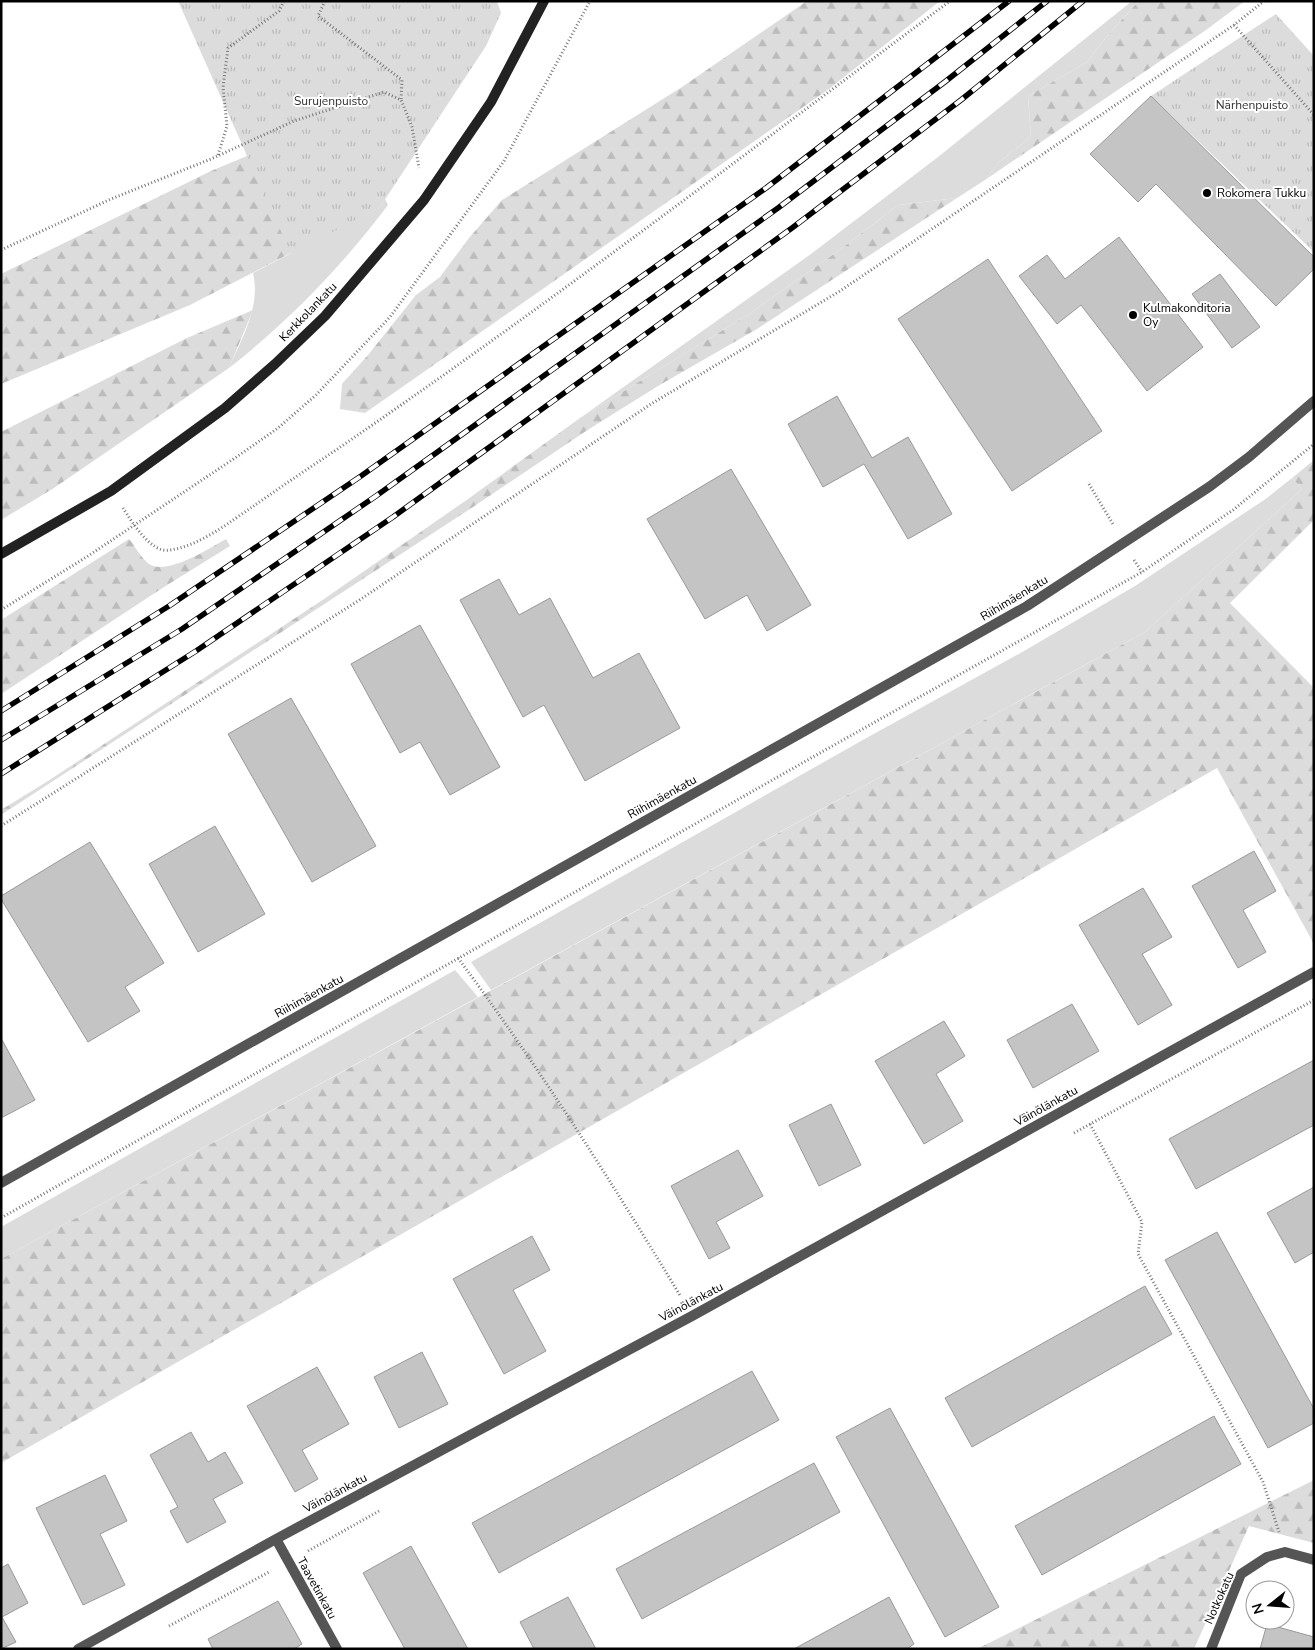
<svg xmlns="http://www.w3.org/2000/svg" width="1315" height="1650" font-family="'Nunito Sans',sans-serif">
  <style>
    .grass { fill: #dcdcdc }
    .forest { fill: url(#forest-firs) }
    .park { fill: url(#park-tufts) }
    .building { fill: #c4c4c4; stroke: #999 }
    .lines { fill: none; stroke-linecap: round; stroke-linejoin: round }
    .path { stroke: #777; stroke-width: 3; stroke-dasharray: 1 2.5; stroke-linecap: butt }
    .minor { stroke: #555; stroke-width: 10 }
    .tertiary { stroke: #555; stroke-width: 10 }
    .secondary { stroke: #222; stroke-width: 10 }
    .rail-casing { stroke: #000; stroke-width: 5.5 }
    .rail { stroke: #fff; stroke-width: 4; stroke-dasharray: 11; stroke-linecap: butt }
    .poi-dot { fill: #000; stroke: #fff; stroke-width: 2 }
    .labels { text-anchor: middle; dominant-baseline: central; stroke-width: 4; stroke-linejoin: round; paint-order: stroke }
    .park-label { font-size: 12px; fill: #333; stroke: #fff }
    .poi-label { font-size: 12px; fill: #000; stroke: #fff; text-anchor: start }
    .street-label { font-size: 12px; fill: #000; stroke: #fff }
  </style>
  <defs>
    <pattern id="forest-firs" width="22" height="20" patternUnits="userSpaceOnUse" patternTransform="scale(1.25)"><rect width="22" height="20" fill="#dcdcdc"/><path d="M5 1l3.5 6h-7zM16 11l3.5 6h-7z" fill="#bbb"/></pattern>
    <pattern id="park-tufts" width="24" height="20" patternUnits="userSpaceOnUse" patternTransform="scale(1.25)"><rect width="24" height="20" fill="#dcdcdc"/><path d="M3 7l-1-3M5 7V3M7 7l1-3M15 17l-1-3M17 17v-4M19 17l1-3" fill="none" stroke="#bbb"/></pattern>
  </defs>
  <rect width="100%" height="100%" fill="#fff"/>
  <path class="grass" d="M1132 1H1142L1135 5 1108 35 1087 62 1028 96 1031 137 999 162 985 180 957 198 898 205 841 249 749 314 580 418 811 254 938 157Z
    M385 199 388 205C342 266 289 321 229 368 242 338 261 306 253 273L380 207Z
    M1292 478 1302 489 1145 632 491 990 471 962 861 741 1024 651 1135 586 1267 498Z
    M455 970 478 997 1 1259V1227Z"/>
  <path class="forest" d="M807 1H940L829 89 365 413 340 409 342 384 368 355 416 295 440 277 469 238 502 200 682 87Z
    M1142 1H1245L1206 30 985 180 999 162 1031 137 1028 96 1087 62 1108 35 1135 5Z
    M338 138 380 207 190 305 1 384V274L211 171 247 156Z
    M957 198 757 329 658 386 586 431 473 507 1 815V810L48 781 324 599 468 499 580 418 749 314 841 249 898 205Z
    M253 310 229 368 54 488 1 520V432L187 338Z
    M1314 460V520L1230 603 1314 688V944L1217 768 1 1463V1259L1145 632 1302 489 1292 478Z
    M129 539C135 546 141 558 149 564 167 576 210 548 226 539L230 546 164 587 1 694V620Z
    M1314 1480V1543L1249 1526 1194 1649H977Z"/>
  <path class="park" d="M178 1H497L501 13 486 46 380 207 291 254Z
    M1276 14 1314 56V252L1151 96Z"/>
  <path class="building" d="M1151 96 1314 257V269L1276 306 1156 184 1138 202 1090 154Z
    M1119 237 1203 347 1147 391 1081 305 1057 324 1019 276 1047 255 1065 279Z
    M988 259 1102 431 1012 491 898 319Z
    M1220 274 1260 327 1232 348 1192 294Z
    M837 396 872 458 908 437 952 514 908 539 864 464 823 487 788 424Z
    M731 469 811 605 767 631 747 595 705 619 647 519Z
    M499 579 519 615 550 598 593 678 639 653 680 728 585 781 544 705 523 717 460 600Z
    M420 625 500 767 450 795 420 742 400 753 351 664Z
    M291 698 376 846 312 882 228 734Z
    M215 826 265 914 198 952 149 864Z
    M90 842 164 963 125 987 140 1011 88 1042 1 899V896Z
    M1254 851 1276 891 1243 910 1266 952 1238 968 1192 886Z
    M1143 888 1172 937 1142 954 1172 1005 1138 1025 1079 925Z
    M1072 1004 1099 1051 1033 1088 1007 1040Z
    M944 1021 965 1056 936 1074 963 1121 924 1144 875 1061Z
    M1 1038 35 1100 1 1118Z
    M1314 1060V1125L1196 1189 1169 1139Z
    M831 1104 861 1165 819 1186 789 1125Z
    M738 1150 763 1196 716 1222 730 1248 709 1259 671 1186Z
    M1314 1187V1252L1295 1263 1267 1213Z
    M1217 1232 1314 1409V1423L1268 1448 1165 1260Z
    M532 1236 550 1270 513 1290 546 1351 504 1374 453 1279Z
    M1145 1286 1172 1334 972 1447 945 1398Z
    M422 1352 448 1404 399 1428 374 1377Z
    M317 1367 349 1424 302 1450 318 1479 295 1492 247 1406Z
    M752 1371 779 1420 499 1573 472 1523Z
    M890 1408 999 1607 945 1637 836 1437Z
    M1214 1416 1241 1464 1042 1575 1015 1526Z
    M191 1432 208 1462 225 1452 243 1483 213 1499 226 1522 187 1543 170 1511 178 1507 150 1455Z
    M814 1463 840 1512 642 1619 616 1569Z
    M105 1475 127 1521 100 1534 125 1585 83 1605 36 1508Z
    M411 1546 468 1649H405L363 1573Z
    M8 1564 28 1603 2 1617 16 1642 1 1649V1568Z
    M568 1597 596 1649H534L520 1622Z
    M889 1597 914 1644 907 1649H794Z
    M278 1601 302 1644 294 1649H213L208 1639Z
    M1267 1624 1314 1637 1313 1649H1260Z"/>
  <g class="lines">
    <path class="path" d="M325 1 318 16 402 80 401 100
      M1234 25 1314 115
      M218 155 227 126 223 87 228 48 279 11 284 1
      M1 250 111 199 211 159 294 121 384 92 401 100 412 127 419 168
      M1089 484 1113 524
      M123 508C132 522 151 554 170 550 200 546 231 521 255 505 282 486 309 468 336 450 545 307 747 153 950 1
      M1134 560 1142 572
      M1 610 88 556 235 458 278 428 316 395 390 317 504 161 590 1
      M1 826 358 601 651 404 840 291 1234 25 1264 1
      M458 958C539 1067 611 1181 681 1297
      M1090 1124 1142 1222 1138 1254 1263 1482 1279 1532
      M1074 1133 1314 1000
      M1 1218 827 749 1142 572 1233 510 1314 444
      M308 1551 379 1511
      M169 1626 269 1572"/>
    <path class="minor" d="M276 1539 337 1649
      M78 1649 276 1539 692 1316 1314 972
      M1211 1649 1241 1574 1267 1557 1285 1552 1314 1560"/>
    <path class="tertiary" d="M1 1183 1027 606 1209 487 1249 457 1314 401"/>
    <path class="secondary" d="M1 554 111 491 225 408 275 364 325 316 424 200 491 102 544 1"/>
    <defs>
      <path id="rail" d="M1 711 169 606 361 476 766 188 1009 1
        M1 740 182 629 376 496 778 208 946 81 1047 1
        M1 774 196 651 393 517 792 228 961 100 1083 1"/>
    </defs>
    <use href="#rail" class="rail-casing"/>
    <use href="#rail" class="rail"/>
  </g>
  <g class="poi-dot">
    <circle cx="1207" cy="193" r="5"/>
    <circle cx="1133" cy="315" r="5"/>
  </g>
  <g class="labels">
    <g class="park-label">
      <text x="331" y="101">Surujenpuisto</text>
      <text x="1252" y="105">Närhenpuisto</text>
    </g>
    <g class="poi-label">
      <text x="1217" y="193">Rokomera Tukku</text>
      <text x="1143" y="308">Kulmakonditoria<tspan x="1143" dy="14">Oy</tspan></text>
    </g>
    <g class="street-label">
      <text transform="translate(308 312) rotate(-46)">Kerkkolankatu</text>
      <text transform="translate(1014 598) rotate(-31)">Riihimäenkatu</text>
      <text transform="translate(662 797) rotate(-29)">Riihimäenkatu</text>
      <text transform="translate(309 996) rotate(-29)">Riihimäenkatu</text>
      <text transform="translate(1046 1106) rotate(-29)">Väinölänkatu</text>
      <text transform="translate(691 1302) rotate(-28)">Väinölänkatu</text>
      <text transform="translate(335 1493) rotate(-28)">Väinölänkatu</text>
      <text transform="translate(317 1588) rotate(61)">Taavetinkatu</text>
      <text transform="translate(1219 1598) rotate(-66)">Notkokatu</text>
    </g>
  </g>
  <rect width="1315" height="1650" fill="none" stroke="#000000" stroke-width="5"/>
  <g transform="translate(1270 1605) rotate(253)"><circle r="24" fill="#ffffff" stroke="#999999"/>
  <path d="M0-4L9 19L0 12L-9 19Z" fill="#000000"/>
  <text y="-8" font-size="14" font-weight="bold" text-anchor="middle" fill="#000000">N</text>
  </g>
</svg>
